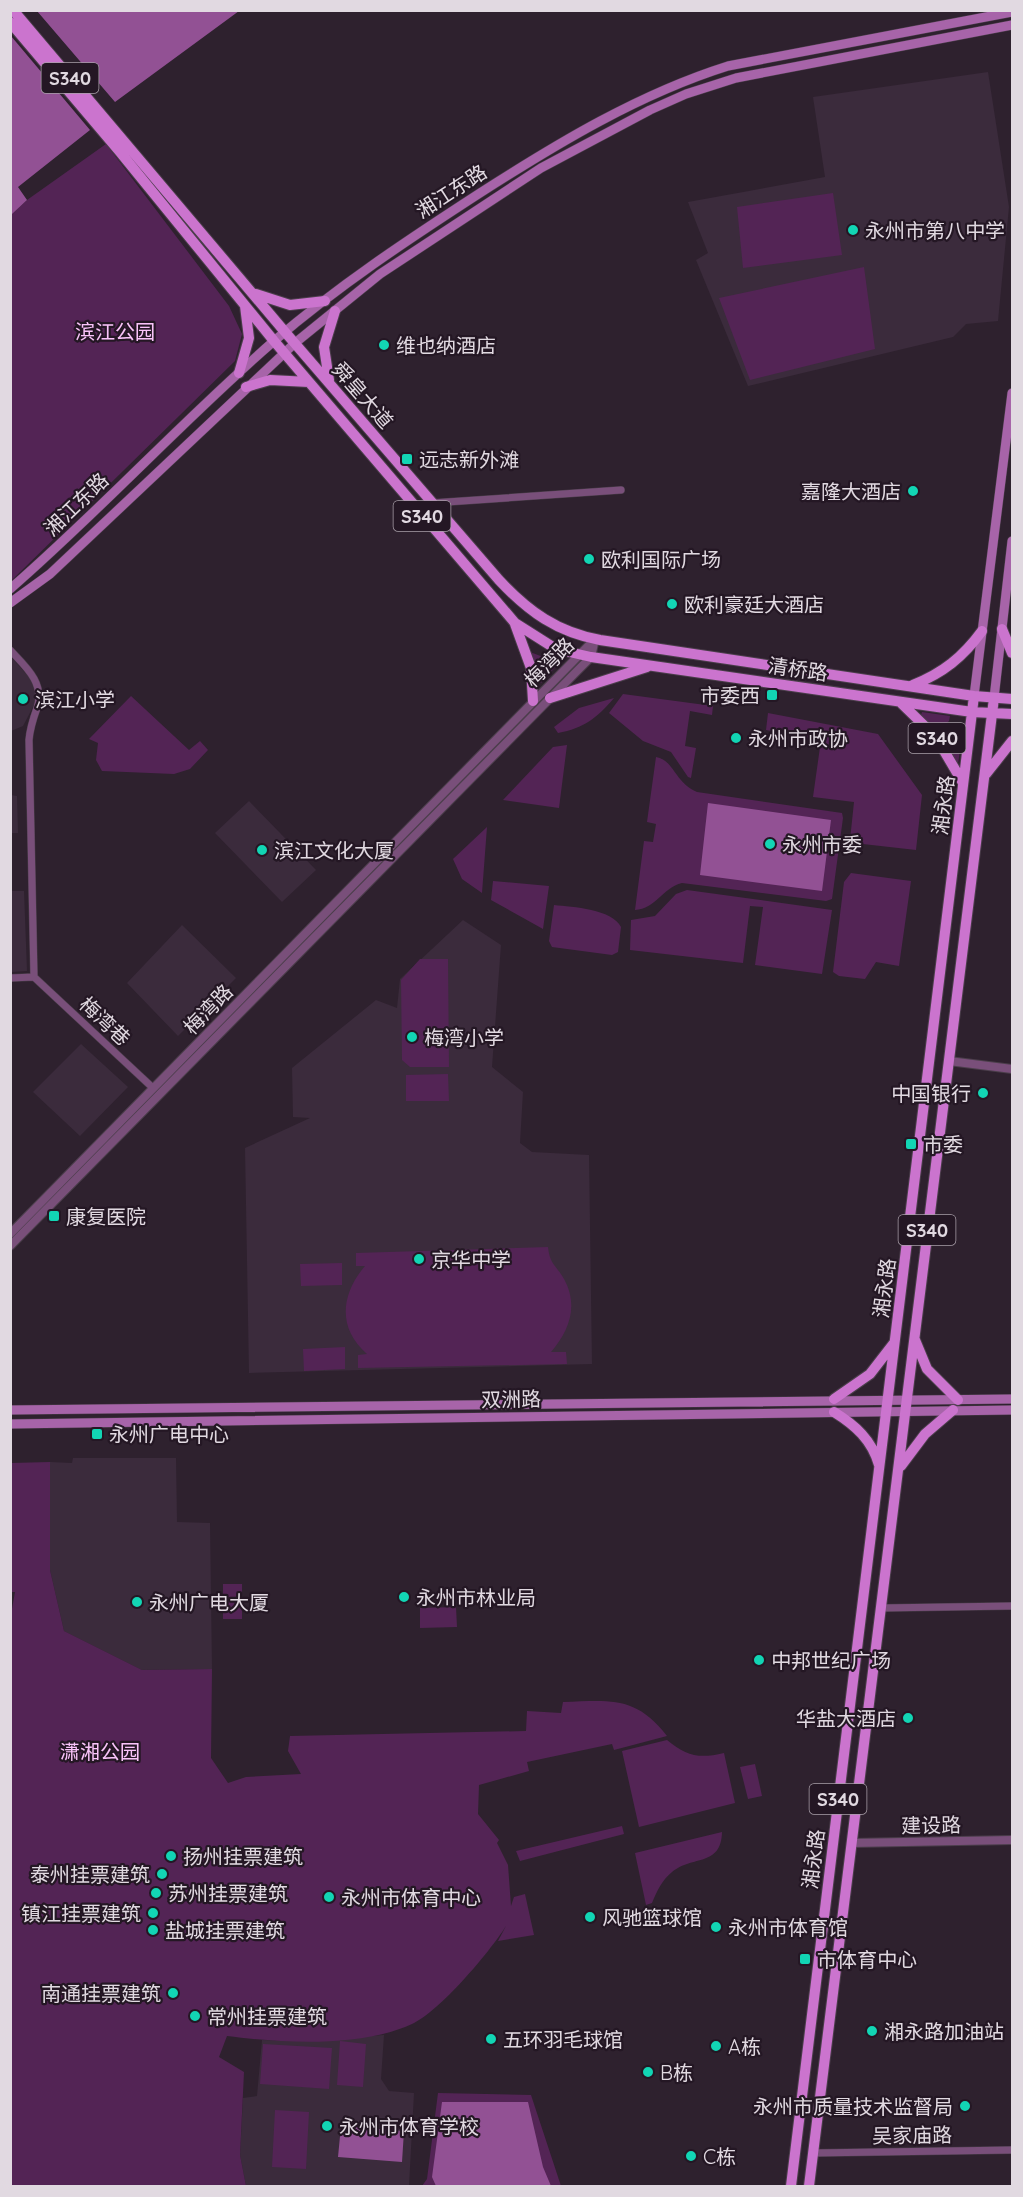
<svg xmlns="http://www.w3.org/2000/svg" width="1023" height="2197" font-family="Quicksand,'Noto Sans SC',sans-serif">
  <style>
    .built { fill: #3b2b3c }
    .green { fill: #532455 }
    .water { fill: #925194 }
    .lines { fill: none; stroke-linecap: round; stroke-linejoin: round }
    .minor-casing { stroke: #4b3e4b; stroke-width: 8 }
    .tertiary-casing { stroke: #4b3e4b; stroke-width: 10 }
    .secondary-casing { stroke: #4b3e4b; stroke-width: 10 }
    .primary-casing { stroke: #4b3e4b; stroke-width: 12 }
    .minor { stroke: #794f7a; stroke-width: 7 }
    .tertiary { stroke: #794f7a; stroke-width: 8 }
    .secondary { stroke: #a764a9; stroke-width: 9 }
    .primary { stroke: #cb74ce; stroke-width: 10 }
    .poi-dot { fill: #12d5b4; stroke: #241724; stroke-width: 2 }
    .labels { text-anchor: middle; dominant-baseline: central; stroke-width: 4.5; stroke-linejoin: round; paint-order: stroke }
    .shield { fill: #241724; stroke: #a89fa8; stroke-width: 1.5 }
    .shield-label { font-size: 18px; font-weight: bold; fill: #e1d9e1 }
    .street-label { font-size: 20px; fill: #e1d9e1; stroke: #241724 }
    .poi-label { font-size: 20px; fill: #e1d9e1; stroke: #241724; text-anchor: start }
    .park-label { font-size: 20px; fill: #f9c3f9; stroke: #241724 }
  </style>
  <rect width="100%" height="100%" fill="#2e212e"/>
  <path class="built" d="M988 72 1009 207 998 321 966 324 953 337 748 386 696 260 708 253 688 202 825 177 813 97Z
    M10 656 32 680 36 692 34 705 23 726 11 731Z
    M11 795 17 796 18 833H11Z
    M249 801 316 870 282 902 215 833Z
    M11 891H24L27 971 11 972Z
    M463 920 501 945 492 1067 523 1092 520 1143 532 1152 589 1155 592 1364 249 1373 245 1148 310 1118 293 1117 292 1068 376 1000 397 1008 400 979Z
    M182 925 236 978 178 1036 127 983Z
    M81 1044 128 1087 80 1136 33 1092Z
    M73 1458H176L177 1522 210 1523 212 1669 142 1670 64 1631 50 1570V1462L72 1463Z
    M384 2035 381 2079 389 2091 414 2093 409 2186H246L240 2155 243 2098 257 2096 262 2040 301 2041Z"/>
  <path class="green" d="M106 144 229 306 242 334 235 361 11 581V215L27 200Z
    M833 193 842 255 743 268 737 207Z
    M864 267 875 349 750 380 719 298Z
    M530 652 559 663 541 683H539Z
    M623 694 713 706 712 715 690 711 685 746 696 748 691 778 688 777 671 752 643 741 609 713Z
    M131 696 189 750 200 741 208 750 190 769 174 774 102 771 96 760 98 743 89 739Z
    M614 698C597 718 584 728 558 733L554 727 579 708Z
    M922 712 950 716 949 721 937 732 921 715Z
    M768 713 878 734 922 795 916 850 854 843 850 840 854 802 813 797 821 740 766 730Z
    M959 729H963L958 764 943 740Z
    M567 745 559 808 503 800 553 747Z
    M656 757C674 760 675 783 697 792L842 813 843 818 832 899 826 901 682 883C662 888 656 909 635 910L644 841 653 842 656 824 647 822Z
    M487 827 482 893 462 879 453 859Z
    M851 873 911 881 899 966 876 962 865 979 839 976 833 972 844 882Z
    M493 881 549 886 543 929 491 900Z
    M687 890 832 910 822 974 755 965 763 907 750 906 743 963 630 950 631 920 655 916 676 894Z
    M554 905C573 907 612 909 621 927L618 952 612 955 552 947 549 941Z
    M420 959H448L449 1067H410L402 1060 401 980Z
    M448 1074 449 1101H406V1075Z
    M548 1247C550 1265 556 1265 564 1279 579 1306 569 1331 551 1352H566L567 1364 358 1368V1355L367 1354C337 1328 341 1294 365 1266H356V1253Z
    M342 1263V1285L301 1286 300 1264Z
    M345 1347V1369L304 1371 303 1349Z
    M50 1462V1570L64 1631 142 1670 212 1669 211 1758 228 1783 246 1777 301 1774 288 1751 290 1736 526 1731 527 1711 561 1713 563 1702C610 1701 635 1695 667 1736L614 1750 612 1744 527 1762 529 1771 479 1785 478 1814 499 1840 497 1843 508 1865 511 1906 514 1897 525 1894 534 1935 498 1941 506 1926C489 1953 440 2011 412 2024 360 2048 282 2043 227 2036L219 2057 244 2072 240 2155 246 2186H11L10 1620 15 1592H10L11 1463Z
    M223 1584H242V1619H223Z
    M456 1607 457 1627 420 1628V1608Z
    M667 1740C686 1756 699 1759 724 1753L735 1803 639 1827 622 1751Z
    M755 1764 762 1796 748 1799 740 1767Z
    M622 1826 624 1834 520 1861 516 1851Z
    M722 1832C721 1867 693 1855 672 1872 662 1880 657 1891 652 1903L646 1905 635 1853Z
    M340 2041 366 2044 363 2087 337 2085Z
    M263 2044 332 2048 329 2089 260 2084Z
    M438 2093 531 2095 561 2186H422L427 2179Z
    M275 2110 309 2112 306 2169 272 2167Z"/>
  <path class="water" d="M37 11H239L115 102Z
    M11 36 90 130 18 187 27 200 11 215Z
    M708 803 831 820 822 891 700 875Z
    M442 2102H528L543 2167 551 2186H436L432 2177Z
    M341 2126 404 2131 402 2162 338 2157Z"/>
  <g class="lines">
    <defs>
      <path id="minor" d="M432 503 621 490
        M10 650C26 667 45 683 37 708 33 719 30 728 29 740L34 977 10 978
        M34 977 153 1088
        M881 1608 1012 1606
        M813 2153 1012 2150"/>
      <path id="tertiary" d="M949 1061 1012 1069
        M10 1234 595 639
        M10 1246 577 671 591 657 595 639
        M851 1843 1012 1840"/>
      <path id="secondary" d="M10 589C101 510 183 420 274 341 338 286 409 239 480 193 558 143 639 94 728 66L1012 12
        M10 603 50 574 295 343 380 274 541 168 650 110 686 94 736 78 1012 25
        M974 696 1012 393
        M994 698 1012 541
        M10 1410 1012 1399
        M10 1424 1012 1410"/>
      <path id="primary" d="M13 10 285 332 499 580C529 612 557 632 600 640L974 696 1012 699
        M10 22 120 152 274 341 515 623 556 649 591 657 972 712 1012 714
        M256 294 290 305 325 301
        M239 373 249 338 245 306
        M329 380 324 347 335 311
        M246 387 270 380 309 382
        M515 624 531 668 533 701
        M1002 629 1012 653
        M913 685C943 673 963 657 982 631
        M550 698 647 667
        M900 702 936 737 963 783
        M986 774 1012 741
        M915 1340 927 1369 958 1400
        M834 1399 870 1374 894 1343
        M834 1412C855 1425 872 1440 879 1465
        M901 1466 925 1434 953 1410
        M791 2186 974 696
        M809 2186 994 698"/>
    </defs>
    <use href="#minor" class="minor-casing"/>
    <use href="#tertiary" class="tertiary-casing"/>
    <use href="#secondary" class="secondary-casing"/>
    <use href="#primary" class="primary-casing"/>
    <use href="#minor" class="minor"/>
    <use href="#tertiary" class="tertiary"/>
    <use href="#secondary" class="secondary"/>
    <use href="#primary" class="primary"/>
  </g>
  <g class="poi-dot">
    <circle cx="853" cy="230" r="6"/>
    <circle cx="384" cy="345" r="6"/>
    <rect x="401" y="453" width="12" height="12" rx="3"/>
    <circle cx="913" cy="491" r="6"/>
    <circle cx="589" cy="559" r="6"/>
    <circle cx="672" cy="604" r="6"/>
    <rect x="766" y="689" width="12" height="12" rx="3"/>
    <circle cx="23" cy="699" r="6"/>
    <circle cx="736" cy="738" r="6"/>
    <circle cx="770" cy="844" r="6"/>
    <circle cx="262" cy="850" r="6"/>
    <circle cx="412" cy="1037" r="6"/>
    <circle cx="983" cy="1093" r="6"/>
    <rect x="905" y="1138" width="12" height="12" rx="3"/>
    <rect x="48" y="1210" width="12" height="12" rx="3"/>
    <circle cx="419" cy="1259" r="6"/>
    <rect x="91" y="1428" width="12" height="12" rx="3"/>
    <circle cx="404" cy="1597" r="6"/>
    <circle cx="137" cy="1602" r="6"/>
    <circle cx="759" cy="1660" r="6"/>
    <circle cx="908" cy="1718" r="6"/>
    <circle cx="171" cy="1856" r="6"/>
    <circle cx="162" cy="1874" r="6"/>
    <circle cx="156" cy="1893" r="6"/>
    <circle cx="329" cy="1897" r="6"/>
    <circle cx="153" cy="1913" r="6"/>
    <circle cx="590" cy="1917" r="6"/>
    <circle cx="716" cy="1927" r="6"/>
    <circle cx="153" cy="1930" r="6"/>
    <rect x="799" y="1953" width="12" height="12" rx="3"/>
    <circle cx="173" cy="1993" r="6"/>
    <circle cx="195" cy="2016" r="6"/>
    <circle cx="872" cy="2031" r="6"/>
    <circle cx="491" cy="2039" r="6"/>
    <circle cx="716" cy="2046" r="6"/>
    <circle cx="648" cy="2072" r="6"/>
    <circle cx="965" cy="2106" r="6"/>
    <circle cx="327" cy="2126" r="6"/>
    <circle cx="691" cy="2156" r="6"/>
  </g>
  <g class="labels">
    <g class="shield">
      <rect x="41.5" y="63" width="57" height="30" rx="4.5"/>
      <rect x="393.5" y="501" width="57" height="30" rx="4.5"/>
      <rect x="908.5" y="723" width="57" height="30" rx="4.5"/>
      <rect x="898.5" y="1215" width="57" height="30" rx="4.5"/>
      <rect x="809.5" y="1784" width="57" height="30" rx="4.5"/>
    </g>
    <g class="shield-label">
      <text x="70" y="78">S340</text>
      <text x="422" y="516">S340</text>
      <text x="937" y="738">S340</text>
      <text x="927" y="1230">S340</text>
      <text x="838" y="1799">S340</text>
    </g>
    <g class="street-label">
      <text transform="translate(451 191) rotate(-33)">湘江东路</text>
      <text transform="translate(363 395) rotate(49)">舜皇大道</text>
      <text transform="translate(76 504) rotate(-44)">湘江东路</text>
      <text transform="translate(549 662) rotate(-45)">梅湾路</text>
      <text transform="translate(798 669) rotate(8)">清桥路</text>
      <text transform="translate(943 805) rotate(-83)">湘永路</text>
      <text transform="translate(208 1009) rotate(-46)">梅湾路</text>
      <text transform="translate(105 1021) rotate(43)">梅湾巷</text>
      <text transform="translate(884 1288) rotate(-83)">湘永路</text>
      <text transform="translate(511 1399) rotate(-1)">双洲路</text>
      <text transform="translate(931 1825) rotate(-1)">建设路</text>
      <text transform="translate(813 1859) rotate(-83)">湘永路</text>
      <text transform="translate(912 2135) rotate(-1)">吴家庙路</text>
    </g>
    <g class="poi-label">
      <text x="865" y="230">永州市第八中学</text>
      <text x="396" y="345">维也纳酒店</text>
      <text x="419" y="459">远志新外滩</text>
      <text x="901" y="491" text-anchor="end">嘉隆大酒店</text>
      <text x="601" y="559">欧利国际广场</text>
      <text x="684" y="604">欧利豪廷大酒店</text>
      <text x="760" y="695" text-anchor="end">市委西</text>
      <text x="35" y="699">滨江小学</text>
      <text x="748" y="738">永州市政协</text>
      <text x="782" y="844">永州市委</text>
      <text x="274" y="850">滨江文化大厦</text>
      <text x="424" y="1037">梅湾小学</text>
      <text x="971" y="1093" text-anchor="end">中国银行</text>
      <text x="923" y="1144">市委</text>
      <text x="66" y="1216">康复医院</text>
      <text x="431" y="1259">京华中学</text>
      <text x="109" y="1434">永州广电中心</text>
      <text x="416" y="1597">永州市林业局</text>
      <text x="149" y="1602">永州广电大厦</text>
      <text x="771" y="1660">中邦世纪广场</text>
      <text x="896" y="1718" text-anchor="end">华盐大酒店</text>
      <text x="183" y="1856">扬州挂票建筑</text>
      <text x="150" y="1874" text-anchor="end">泰州挂票建筑</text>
      <text x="168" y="1893">苏州挂票建筑</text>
      <text x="341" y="1897">永州市体育中心</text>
      <text x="141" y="1913" text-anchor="end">镇江挂票建筑</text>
      <text x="602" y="1917">风驰篮球馆</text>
      <text x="728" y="1927">永州市体育馆</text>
      <text x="165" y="1930">盐城挂票建筑</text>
      <text x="817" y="1959">市体育中心</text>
      <text x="161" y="1993" text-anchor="end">南通挂票建筑</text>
      <text x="207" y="2016">常州挂票建筑</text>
      <text x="884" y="2031">湘永路加油站</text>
      <text x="503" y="2039">五环羽毛球馆</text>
      <text x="728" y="2046">A栋</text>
      <text x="660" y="2072">B栋</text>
      <text x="953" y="2106" text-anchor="end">永州市质量技术监督局</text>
      <text x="339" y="2126">永州市体育学校</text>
      <text x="703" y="2156">C栋</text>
    </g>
    <g class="park-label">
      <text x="115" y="331">滨江公园</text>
      <text x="100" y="1751">潇湘公园</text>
    </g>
  </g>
  <rect width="1023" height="2197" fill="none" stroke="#e1d9e1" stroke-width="24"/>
</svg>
